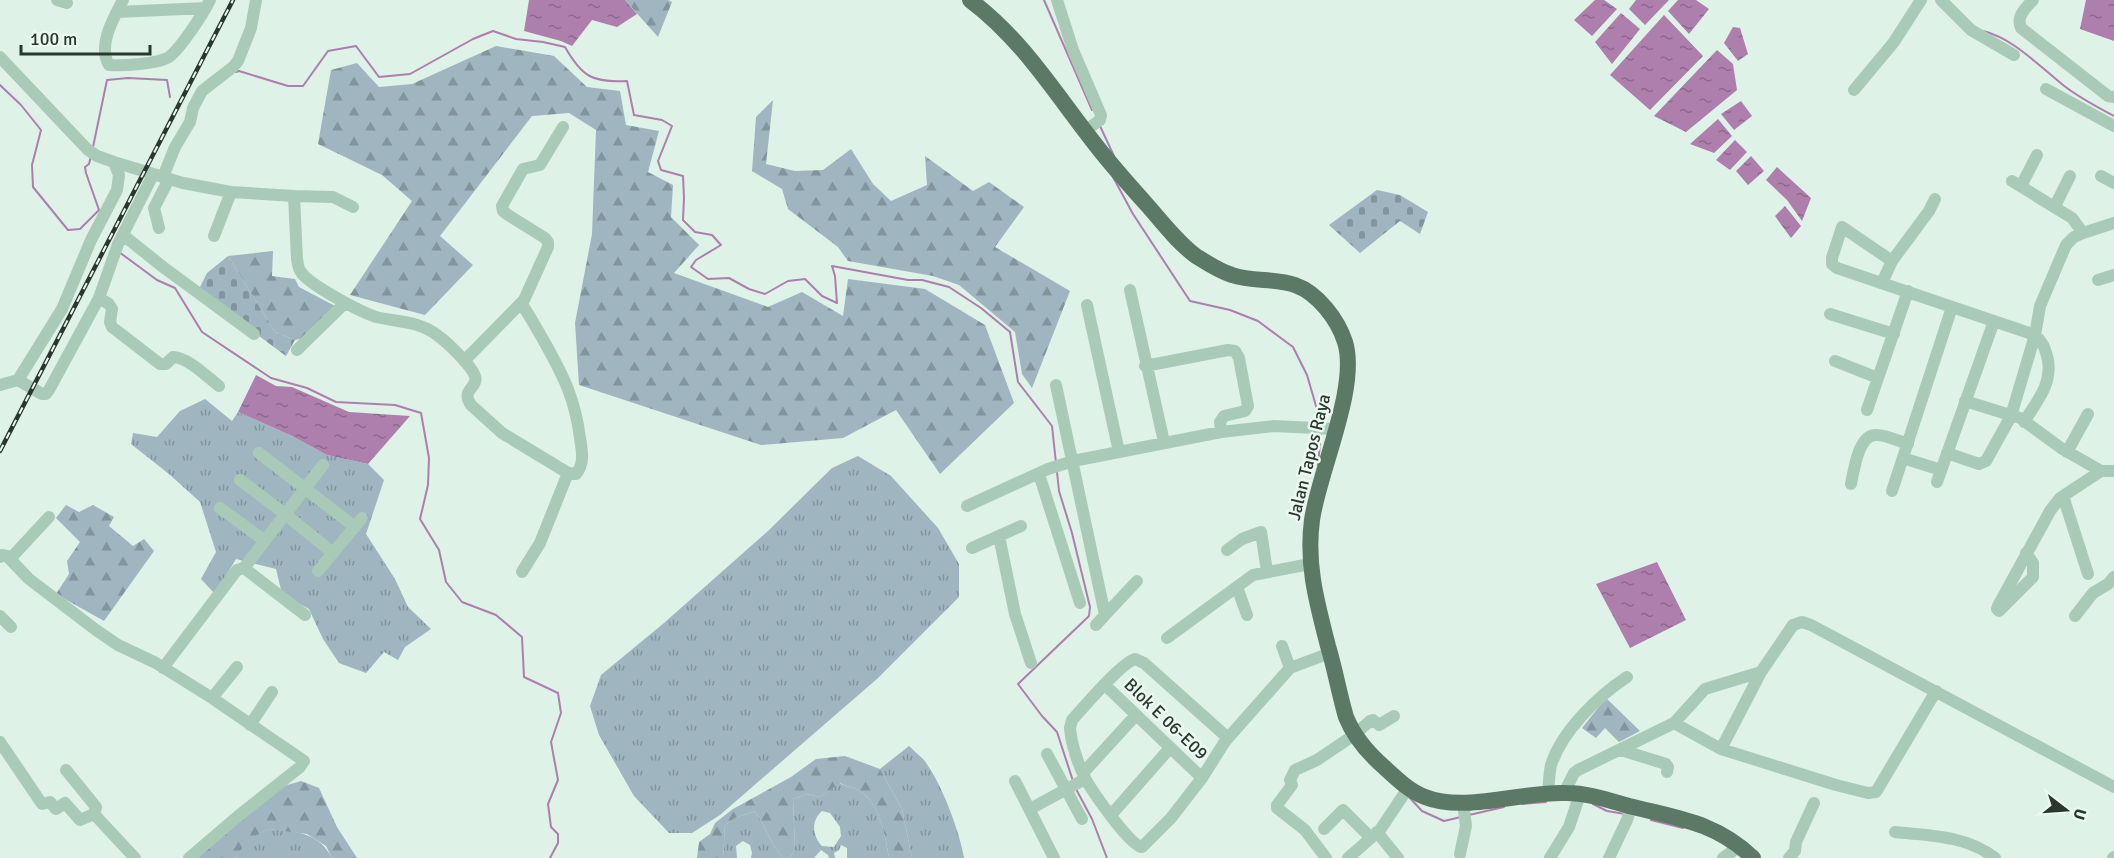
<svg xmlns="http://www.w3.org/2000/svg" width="2114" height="858" font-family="Signika,sans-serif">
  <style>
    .grass { fill: url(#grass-tufts); fill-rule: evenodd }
    .forest { fill: url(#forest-firs) }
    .cemetery { fill: url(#cemetery-stones) }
    .water { fill: url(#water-ripples) }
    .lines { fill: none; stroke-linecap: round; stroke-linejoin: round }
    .stream { stroke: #ae7eac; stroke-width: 2 }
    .minor { stroke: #aacab8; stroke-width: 12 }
    .major { stroke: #5b7965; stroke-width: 16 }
    .rail-casing { stroke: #2a372e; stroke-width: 4.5 }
    .rail { stroke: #ebf9f2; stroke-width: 2; stroke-dasharray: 7; stroke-linecap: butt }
    .labels { text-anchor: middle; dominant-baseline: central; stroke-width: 5; stroke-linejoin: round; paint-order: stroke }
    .street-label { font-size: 18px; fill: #2a372e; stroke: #ebf9f2 }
  </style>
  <defs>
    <pattern id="grass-tufts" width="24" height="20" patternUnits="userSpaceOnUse" patternTransform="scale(1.5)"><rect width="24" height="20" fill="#9fb5c0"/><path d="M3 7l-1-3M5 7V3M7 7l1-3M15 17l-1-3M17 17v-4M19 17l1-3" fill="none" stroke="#82949c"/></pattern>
    <pattern id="forest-firs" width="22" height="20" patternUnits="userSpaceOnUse" patternTransform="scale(1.5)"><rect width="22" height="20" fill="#9fb5c0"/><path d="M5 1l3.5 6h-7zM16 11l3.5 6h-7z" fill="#82949c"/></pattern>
    <pattern id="cemetery-stones" width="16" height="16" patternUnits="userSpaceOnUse" patternTransform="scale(1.5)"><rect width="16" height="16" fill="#9fb5c0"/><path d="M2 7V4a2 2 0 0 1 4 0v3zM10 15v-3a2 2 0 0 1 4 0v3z" fill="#82949c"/></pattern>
    <pattern id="water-ripples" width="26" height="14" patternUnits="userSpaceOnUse" patternTransform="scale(1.5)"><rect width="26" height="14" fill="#ae7eac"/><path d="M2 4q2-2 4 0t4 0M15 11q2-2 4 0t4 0" fill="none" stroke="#8e688c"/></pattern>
  </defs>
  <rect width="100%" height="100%" fill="#def2e8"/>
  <path class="grass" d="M205 399 232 421 238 412 292 436 327 455 368 464 384 480 366 534 395 579 408 607 431 629 405 647 398 660 384 652 366 673 339 663 323 639 309 609 282 594 276 569 236 559 215 594 201 579 216 552 200 502 169 474 131 444 133 433 157 437 180 411Z
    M858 456 891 476 938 528 959 564V597L878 678 720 815 692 833H669L634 796 599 735 590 706 601 675 664 623 768 531 832 468Z
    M909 746C914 751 919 755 923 759 940 779 960 832 964 858H912L902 809 880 769Z
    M839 783C845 786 852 787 858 790 880 802 885 835 889 858H847V848L841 845 839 850 834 853 835 858H829L828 855 821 850 814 858H790L795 849 793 799 807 794 820 797ZM822 811 830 813 840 827 841 836 834 847 822 846C812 835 811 821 822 811Z
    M755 811C766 827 770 845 784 858H751L752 853 750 845 743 841 736 846 737 858H723L725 825 735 818Z
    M268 829C295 832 318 831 332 858H235L247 840Z"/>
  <path class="forest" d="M625 0H668L672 2 658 37Z
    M496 46 554 56 587 87 620 91 626 125 659 131 648 172 673 185 671 217 699 245 674 273 768 307 802 292 843 316 848 279 925 289 985 325 1014 403 940 474 896 410 843 438 761 445 579 385 575 323 592 234 596 130 569 113 532 116 440 236 473 265 425 315 350 295 412 201 382 175 318 144 331 70 357 63 379 87 412 84Z
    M773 100 766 164 795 171 823 170 851 149 873 184 891 201 927 185 925 156 973 191 989 182 1024 207 995 247 1070 291 1032 388 1022 374 1015 332 959 285 933 276 848 261 838 247 788 209 782 189 752 171 756 117Z
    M273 251 272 276 295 279 299 287 337 307 308 337 295 340 275 332 228 256Z
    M66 505 79 512 93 505 114 517 109 526 133 546 144 539 154 551 104 621 56 594 69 574 67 561 80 542 56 518Z
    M1606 698 1640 731 1619 742 1605 728 1596 738 1582 728Z
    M845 756 880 769 902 809 912 858H889C885 835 880 802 858 790 852 787 845 786 840 783L820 797 807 794 793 799 795 849 790 858H784C770 845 766 827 755 811L735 818 725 825 723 858H697L699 842 710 834 715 823 733 809 791 777 816 759Z
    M301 781 319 788 337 827 357 858H332L326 846 307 834 268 829 248 840 235 858H194L277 788Z"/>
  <path class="cemetery" d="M1377 190 1400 195 1428 212 1420 234 1400 221 1360 253 1329 225Z
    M228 256 275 332 295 340 286 356 198 291 207 273Z"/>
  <path class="water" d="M529 0H625L637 14 617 27 592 20 572 46 561 41 524 31Z
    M1595 0H1604L1617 9 1592 36 1574 20Z
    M1636 0H1669L1645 25 1629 9Z
    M1678 0H1696L1709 9 1689 34 1668 11Z
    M2086 0H2114V41L2080 29Z
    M1621 13 1640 29 1612 64 1595 42Z
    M1664 15 1703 56 1650 110 1610 75Z
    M1733 27 1740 28 1748 54 1738 61 1724 43Z
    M1717 50 1733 64 1737 90 1686 132 1654 116Z
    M1741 101 1752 116 1734 130 1721 114Z
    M1718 119 1732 136 1714 153 1690 144Z
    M1735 140 1747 152 1730 170 1716 160Z
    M1751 156 1764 171 1748 185 1736 171Z
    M1777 167 1811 198 1802 221 1787 200 1766 180Z
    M1785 206 1801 226 1791 238 1775 216Z
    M256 375 276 386 292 387 349 412 410 416 368 464 327 455 292 436 238 412Z
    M1657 562 1686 620 1630 648 1596 584Z"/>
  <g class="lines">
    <path class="stream" d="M1044 0 1092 110
      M1983 31C2013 38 2039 66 2063 85 2078 97 2097 107 2114 116
      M236 72 239 71 288 86H303L328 51 356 46 379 77 410 74 473 39 493 31 516 39 543 42 565 47C582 77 593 83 627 81L634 115 662 120 672 126 658 161 661 170 683 176 684 198 683 220 695 232 712 235 721 245 696 260 691 267 708 279 729 278 749 289 765 294 788 281 805 279 822 296 837 303 835 276 832 266 908 280H922L949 287 981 308 1010 332 1018 382 1052 426 1056 463
      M0 85 21 105 41 130 32 165 33 187 68 230 80 229 99 210 86 173 85 167 89 164 91 156
      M1100 126 1114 156
      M93 147 107 80 128 78 167 80 170 97
      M1113 177 1133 214 1190 301 1230 310 1258 321 1293 347 1307 375 1321 423
      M119 252 157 280 175 288 202 332 271 378 307 388 336 402 395 405 421 413 429 458 428 485 420 519 439 550 446 582 462 602 496 615 522 637 524 677 558 693 561 713 551 742 558 780 548 804 551 827 558 834V843L550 858
      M1318 465 1321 432
      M1057 472 1059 491 1072 533 1090 607 1089 616 1018 684 1042 716 1057 732 1073 781
      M1076 789 1092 819 1107 858
      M1409 797 1422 811 1444 821 1461 817
      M1522 804 1546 802
      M1593 804 1607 811 1625 814
      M1469 815 1504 807
      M1651 820 1683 828"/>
    <path class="minor" d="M57 0 67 3
      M123 0C114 17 97 46 109 65 122 66 158 64 169 57 181 48 203 14 210 0
      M1057 0 1073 50 1101 115 1100 120 1085 131
      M1941 0 1971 30 2014 55
      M2033 0C2025 9 2016 16 2021 28L2108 96 2114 97
      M117 12 206 8
      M0 57 87 149 97 156 114 162 183 183 231 192 294 196 297 259C298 264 298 269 301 272 309 285 361 312 376 317 397 322 419 321 437 335 447 342 471 365 475 376 479 388 460 389 471 405L502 433 568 473 576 474C585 463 582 451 580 438 575 399 564 377 545 343 537 329 530 316 521 303
      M2046 89 2114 126
      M1854 90 1894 42 1921 0
      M2101 176 2114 183
      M163 177 175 147 190 122 193 108 202 91 233 67 238 61 251 28 256 0
      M2012 181 2072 218 2083 233
      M2021 186 2037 155
      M294 196 333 197 353 207
      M2055 206 2070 176
      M159 228 154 208 169 179
      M123 235 163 267 254 334
      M214 236 231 192
      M1892 261 1842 227 1832 258V264L1837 268 2035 335C2044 343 2045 349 2048 360 2052 385 2037 401 2024 422
      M2098 280 2114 275
      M1882 283 1892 261 1929 211 1935 199
      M1130 290 1164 442
      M99 298 109 304 112 309 110 322 112 327 160 364H166L173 357C189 358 206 376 219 386
      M1087 305 1119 452
      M1830 314 1894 334
      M297 350 345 303
      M464 361 524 300 548 247V242L545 238 508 215 503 211 502 206 523 169 540 165 563 127
      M1835 361 1878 378
      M1145 366 1228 350 1235 351 1239 358 1248 406 1245 411 1224 416 1220 422 1221 432
      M18 380 42 394H46L49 390 99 298 118 244 153 175
      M0 385 18 380 62 309 91 240 117 190 119 175 114 162
      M1056 385 1105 615 1096 625
      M1965 401 2020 418 2061 448 2101 471H2114
      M1867 410 1908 291
      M2067 452 2088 414
      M259 453 355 527
      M1947 453 1979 464 1986 461 2011 416 2035 335 2040 306 2066 245 2074 237 2083 233 2114 223
      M1903 458 1941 470
      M1039 474 1080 603
      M240 480 285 514 333 553
      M1937 482 1994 321
      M1851 484C1854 471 1858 436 1875 435 1885 434 1898 441 1908 444
      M1892 491 1952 307
      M2063 496 2088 574
      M967 506 1048 469 1073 461 1221 432 1274 426 1335 429
      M220 508 265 541
      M999 536 1015 614 1031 663
      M972 548 1021 526
      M1227 550 1242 539 1261 532 1267 571
      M2026 553 2033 563V577L1999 611 1997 609 1998 606 2050 511 2060 498 2101 471
      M0 557 2 555 7 556 29 579 96 630 118 645 156 663 212 698 304 761 300 767 237 817 189 858
      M10 559 49 517
      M244 568 305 615
      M318 571 362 518
      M522 572 540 543 568 473
      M1237 587 1247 615
      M1105 615 1137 581
      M0 616 11 627
      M2075 616 2093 593 2108 584 2114 577
      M1167 638 1253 575 1310 564
      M1282 646 1290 668
      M163 668 237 570 244 568 323 465
      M1105 685 1202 778
      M212 698 237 667
      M1674 723 1705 689 1761 672
      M250 725 272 692
      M1228 738 1144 663 1135 659C1121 663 1084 707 1072 720L1070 728C1071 743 1078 764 1085 778 1092 791 1130 846 1142 847L1171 818 1202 778 1224 743 1228 738 1290 668 1330 653
      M0 742 42 804 50 802 56 809 65 803 80 820 94 814 96 807 66 770
      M1721 749 1761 672 1793 625 1802 622 1811 625 2114 787
      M1621 750 1666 764 1668 767 1667 772
      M1047 754 1082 819
      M1083 773 1136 715
      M1015 781 1054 858
      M1548 793C1549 784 1549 774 1551 765 1562 731 1598 696 1627 677
      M1564 793 1574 773 1578 770 1674 723 1721 749 1836 785 1868 793 1876 792 1936 691
      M1030 809 1085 779
      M94 814 135 858
      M1111 815 1170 748
      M1324 829 1343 810 1371 838
      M1377 832 1398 858
      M1895 832C1928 835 1968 836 1995 858
      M1460 854 1466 826 1463 803
      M1326 858 1305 830 1277 808V805L1292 785 1290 780 1295 770 1317 760 1354 735 1370 721 1373 720 1379 725 1394 716
      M1348 858 1380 830 1408 788
      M1550 858 1569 827 1580 794
      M1609 858 1627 820 1631 807
      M1723 858 1740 846
      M1789 858 1795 851 1796 842 1814 803
      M2113 858 2114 857"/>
    <path class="major" d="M970 0C1023 40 1054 92 1095 144 1112 166 1130 186 1148 206 1163 223 1178 243 1196 256 1207 263 1219 271 1232 275 1252 282 1275 278 1295 285 1318 293 1338 320 1345 342 1359 387 1319 471 1312 520 1306 565 1317 603 1328 646 1335 669 1339 693 1346 717 1354 737 1368 753 1384 767 1397 779 1409 791 1425 797 1465 813 1523 791 1566 793 1588 793 1608 800 1629 806 1676 818 1716 822 1753 858"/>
    <defs>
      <path id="rail" d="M0 451 233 0"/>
    </defs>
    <use href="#rail" class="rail-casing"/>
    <use href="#rail" class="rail"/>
  </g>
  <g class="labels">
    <g class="street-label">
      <text transform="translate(1309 457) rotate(-76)">Jalan Tapos Raya</text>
      <text transform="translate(1166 719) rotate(44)">Blok E 06-E09</text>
    </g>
  </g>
  <g transform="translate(2066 810) rotate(107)" stroke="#ebf9f2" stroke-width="4.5" paint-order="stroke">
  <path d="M0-4.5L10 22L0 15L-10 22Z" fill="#2a372e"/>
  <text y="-9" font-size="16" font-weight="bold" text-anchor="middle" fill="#2a372e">U</text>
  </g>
  <path d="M21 45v9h129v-9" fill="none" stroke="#2a372e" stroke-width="3"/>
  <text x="30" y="45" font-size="18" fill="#2a372e" stroke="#ebf9f2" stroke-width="4.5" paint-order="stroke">100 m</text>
</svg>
